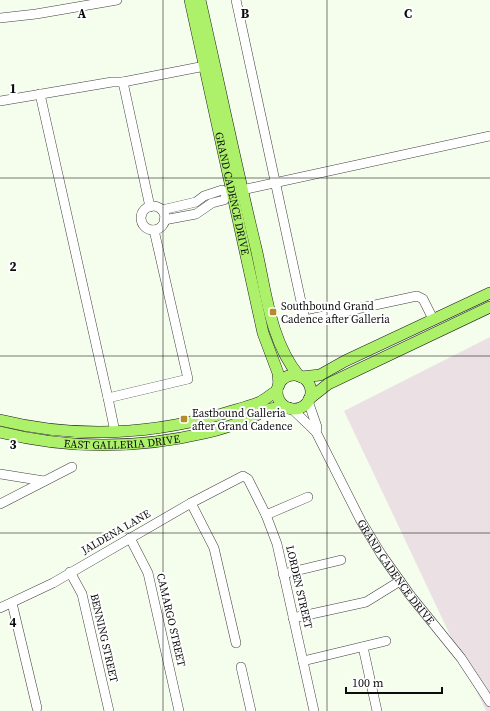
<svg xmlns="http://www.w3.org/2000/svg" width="490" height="711" font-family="'Source Serif 4',serif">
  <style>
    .industrial { fill: #ebe1e5 }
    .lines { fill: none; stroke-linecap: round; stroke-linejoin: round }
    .minor-casing { stroke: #3f3f3f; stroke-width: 10 }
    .major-casing { stroke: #1d1d1d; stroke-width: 12 }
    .minor { stroke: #fff; stroke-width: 9 }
    .major { stroke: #adf16a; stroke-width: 11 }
    .grid { fill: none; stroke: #0c0c0c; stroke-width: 1; stroke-opacity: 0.55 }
    .poi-dot { fill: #b58c2c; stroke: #fff; stroke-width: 1.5 }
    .labels { text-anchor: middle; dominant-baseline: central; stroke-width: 4; stroke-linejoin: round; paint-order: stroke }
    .street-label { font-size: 11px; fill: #0c0c0c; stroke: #fff }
    .poi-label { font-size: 11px; fill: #0c0c0c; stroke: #fff; text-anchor: start }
    .grid-label { font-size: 13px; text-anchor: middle; font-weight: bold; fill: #0c0c0c; stroke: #fff; stroke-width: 4; stroke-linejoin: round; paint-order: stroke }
  </style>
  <rect width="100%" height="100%" fill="#f5feed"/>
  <path class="industrial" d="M490 337V711H486L344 411Z"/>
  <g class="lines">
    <defs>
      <g id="minor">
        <path d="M236 0 305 320 417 296 423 299 433 319"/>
        <path d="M0 18 36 14 117 0"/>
        <path d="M123 82 150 207"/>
        <path d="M40 94 108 398 188 379 154 230"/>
        <path d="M0 101 112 82H123L205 66"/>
        <path d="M242 190 490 136"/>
        <circle cx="153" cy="218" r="12"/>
        <path d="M162 210 196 202 204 196 222 190 227 194"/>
        <path d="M164 220 196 214 212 203 224 200 227 194 232 193"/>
        <path d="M108 398 115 432"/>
        <path d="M308 401 317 427 316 432"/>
        <path id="s1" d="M291 408 316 432 361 521 381 554 410 595 461 658 490 702"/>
        <path d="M0 474 44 481"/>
        <path d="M191 503 214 548 236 643"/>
        <path d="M0 504 72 467"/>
        <path d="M266 515 308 497"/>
        <path d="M130 538 148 573 179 711"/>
        <path d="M70 572 82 594 109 711"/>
        <path d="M283 574 341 560"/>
        <path d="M12 603 37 708"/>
        <path d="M0 608 53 583 191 503 243 476 248 479 266 515 277 544 314 711"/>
        <path d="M293 618 366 602 400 581"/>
        <path d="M363 647 377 711"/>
        <path d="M303 661 386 641"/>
        <path d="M241 667 251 711"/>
      </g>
      <g id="major">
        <path id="s2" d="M190 0 263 333 278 373 279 385"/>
        <path d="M200 0C219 83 236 166 256 248 266 291 270 341 299 376"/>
        <circle cx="294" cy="392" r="17"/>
        <path d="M301 377 320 375 345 361 490 293"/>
        <path d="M309 399 328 384 490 307"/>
        <path d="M0 420C73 438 149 435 222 414 234 410 248 407 260 402 266 399 271 394 277 391"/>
        <path id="s3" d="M0 432C67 449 137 449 205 433 219 430 234 425 248 419 255 416 263 411 270 409 276 408 283 408 289 408"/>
      </g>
    </defs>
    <use href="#minor" class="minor-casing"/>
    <use href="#major" class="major-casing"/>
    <use href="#minor" class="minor"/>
    <use href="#major" class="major"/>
  </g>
  <path class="grid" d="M163 0V711M327 0V711M0 178H490M0 356H490M0 533H490"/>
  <g class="poi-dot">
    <rect x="269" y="308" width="8" height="8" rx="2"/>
    <rect x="180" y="415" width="8" height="8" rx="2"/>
  </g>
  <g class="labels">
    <g class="street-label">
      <text stroke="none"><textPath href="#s2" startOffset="198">GRAND CADENCE DRIVE</textPath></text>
      <text stroke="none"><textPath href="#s3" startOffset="123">EAST GALLERIA DRIVE</textPath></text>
      <text transform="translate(116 532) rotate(-30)">JALDENA LANE</text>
      <text stroke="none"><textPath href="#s1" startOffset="196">GRAND CADENCE DRIVE</textPath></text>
      <text transform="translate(299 587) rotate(77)">LORDEN STREET</text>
      <text transform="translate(171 620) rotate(77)">CAMARGO STREET</text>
      <text transform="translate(104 638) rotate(77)">BENNING STREET</text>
    </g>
    <g class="poi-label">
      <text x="281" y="306">Southbound Grand<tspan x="281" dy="13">Cadence after Galleria</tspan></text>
      <text x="192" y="413">Eastbound Galleria<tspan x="192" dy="13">after Grand Cadence</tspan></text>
    </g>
  </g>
  <g class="grid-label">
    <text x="82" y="18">A</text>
    <text x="245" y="18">B</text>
    <text x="408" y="18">C</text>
    <text x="13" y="93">1</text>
    <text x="13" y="271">2</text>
    <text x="13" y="449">3</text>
    <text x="13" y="627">4</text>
  </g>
  <path d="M346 687v6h96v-6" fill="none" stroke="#0c0c0c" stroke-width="2"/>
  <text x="352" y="687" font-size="12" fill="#0c0c0c" stroke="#ffffff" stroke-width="3" paint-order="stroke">100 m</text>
</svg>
